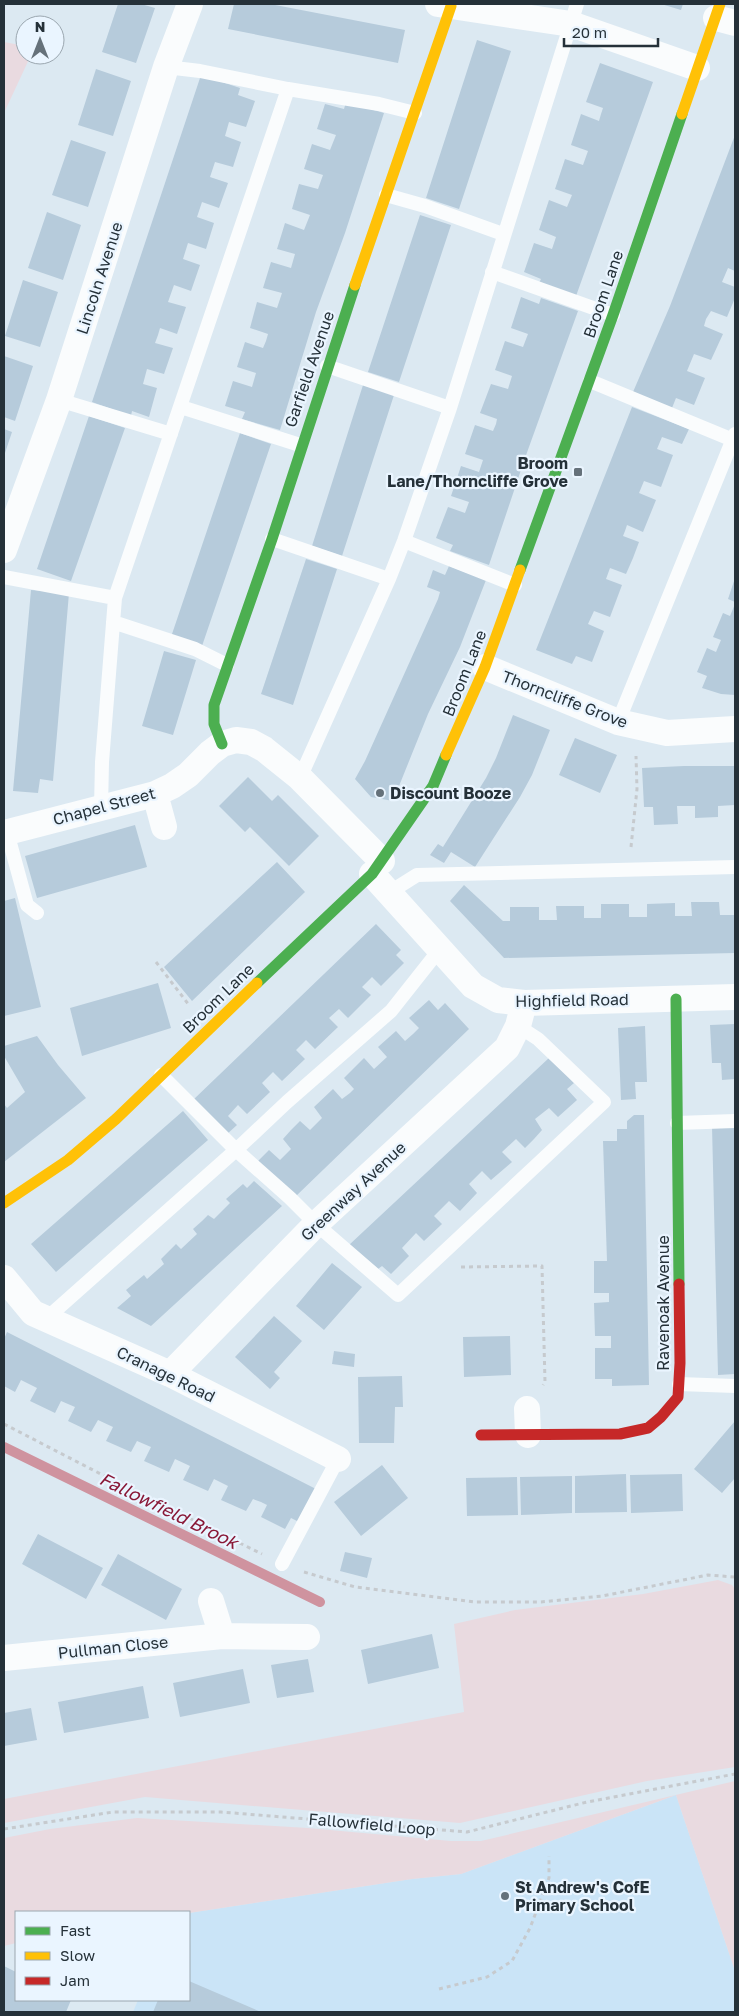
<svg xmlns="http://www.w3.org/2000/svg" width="739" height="2016" font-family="'Golos Text',sans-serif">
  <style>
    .built { fill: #cae4f7 }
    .green { fill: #e9dae0 }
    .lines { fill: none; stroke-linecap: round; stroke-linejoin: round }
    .stream { stroke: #cf939f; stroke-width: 10 }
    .building { fill: #b6cbdb }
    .path { stroke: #c6cace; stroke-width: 3; stroke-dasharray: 4 4; stroke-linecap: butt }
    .lane { stroke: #fafcfd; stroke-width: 14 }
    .street { stroke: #fafcfd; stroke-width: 26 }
    .fast { stroke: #4caf50; stroke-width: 11 }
    .slow { stroke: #ffc107; stroke-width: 11 }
    .jam { stroke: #c62828; stroke-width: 11 }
    .poi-dot { fill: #65717a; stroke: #eaf5ff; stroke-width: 2 }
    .labels { text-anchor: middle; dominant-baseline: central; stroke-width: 4.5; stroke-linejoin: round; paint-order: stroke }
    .street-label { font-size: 16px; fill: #253139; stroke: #eaf5ff }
    .poi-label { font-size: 16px; font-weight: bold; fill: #253139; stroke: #eaf5ff; text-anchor: start }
    .water-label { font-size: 18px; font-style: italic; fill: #891837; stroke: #eaf5ff }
  </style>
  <rect width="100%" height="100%" fill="#dce9f2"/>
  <path class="built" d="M676 1795 735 1971V2012H133L138 2000H189V1913L412 1879 461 1874Z"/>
  <path class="green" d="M4 42 25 46V55H31L4 113Z
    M718 1580 732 1585 735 1589V1767L647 1781 460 1823 145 1797 4 1823V1799L464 1712 454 1624 515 1610 643 1594Z
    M735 1781V1971L676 1795 461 1874 412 1879 189 1913 16 1912V1943L4 1946V1838L50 1829 137 1818 308 1828 451 1841H481Z"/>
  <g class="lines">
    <path class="stream" d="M4 1447 320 1602"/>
  </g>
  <path class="building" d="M118 4H141L155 8 136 63 102 52Z
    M234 4H270L405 30 398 63 228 29Z
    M661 4H683L681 10Z
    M477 40 511 51 459 209 426 198Z
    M600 63 653 82 576 296 539 283 541 279 524 272 534 243 552 249 556 237 539 230 549 200 567 207 572 195 555 189 565 159 583 165 588 151 571 145 581 114 599 121 601 114 603 108 586 102Z
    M96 69 131 81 113 136 78 125Z
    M201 75 240 88 238 95 255 101 246 127 229 122 225 136 241 142 233 167 215 162 210 177 228 183 219 208 202 202 197 217 214 223 206 249 188 243 183 259 200 265 191 291 174 285 168 302 186 307 177 334 160 328 158 335 155 343 173 348 164 374 147 369 143 384 157 388 149 417 132 411 131 416 92 402Z
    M346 102 384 113 345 233 316 312 280 430 242 419 245 412 225 406 233 381 252 387 256 373 237 367 245 342 263 348 266 341 268 334 250 328 257 302 277 308 282 293 263 288 271 262 291 268 295 254 277 249 285 223 304 230 310 215 292 209 299 184 318 189 323 175 304 169 312 144 330 150 336 135 317 129 325 104 344 109Z
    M735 135V271L728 268 722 282 735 287V298L727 317 711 311 706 319 704 326 723 334 711 360 694 354 687 371 705 378 694 405 676 398 672 408 633 392 670 306Z
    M71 140 106 152 88 207 52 195Z
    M47 212 81 225 63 280 28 268Z
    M420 215 451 225 399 382 368 372Z
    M23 280 58 292 40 347 5 336Z
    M521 297 539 304 541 298 578 311 525 458 489 565 450 551 453 545 436 538 448 507 465 513 469 502 451 496 461 466 479 472 483 460 465 454 475 425 493 431 496 424 497 419 480 413 491 384 508 389 512 376 495 370 505 341 523 347 528 334 511 328Z
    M4 356 33 366 15 421 4 417Z
    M363 385 394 395 342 556 312 546Z
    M632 407 689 429 682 444 662 437 657 449 673 455 661 487 644 481 639 493 656 500 643 532 627 525 625 531 623 536 639 542 633 558 626 574 610 568 606 579 622 585 610 617 594 611 588 624 604 631 592 662 576 656 572 664 536 650Z
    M89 416 125 428 71 581 37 569Z
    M4 429 12 432 4 456Z
    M240 433 271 444 202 646 171 637Z
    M306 559 337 569 293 705 261 694Z
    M449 566 486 580 460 647 428 714 393 801 371 797 355 779 365 761 438 599 440 592 427 587 433 570 445 575Z
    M735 578V602L728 599Z
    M31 590 69 593 53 781 40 779 38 793 13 791Z
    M735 604V695L721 694 702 688 707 676 697 672 707 648 716 652 721 640 713 637 723 613 730 616Z
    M164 651 196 660 173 735 142 726Z
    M513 715 550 730 532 775 520 797 475 867 451 852 444 863 430 855 438 844 443 847 486 778 496 758Z
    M575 738 617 755 600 793 559 775Z
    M684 766H735V805L718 806V817L695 818V806H677L678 824 654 825 653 807H644L642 768Z
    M248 777 272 801 278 795 319 836 289 866 250 827 245 832 219 806Z
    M135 825 147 867 37 898 25 856Z
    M277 862 305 892 192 1001 164 967Z
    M464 885 503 921H510V907H539V920H557L556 906H584V918H601V904H629V917H647V904L675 903V916H692L691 902H719L720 915H735V953L504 958 450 901Z
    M15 898 41 1007 4 1016V901Z
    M376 924 401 950 396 955 404 963 381 986 372 977 362 987 371 995 348 1018 339 1009 329 1018 338 1027 315 1049 306 1040 296 1050 305 1059 282 1081 273 1072 262 1083 270 1092 247 1114 238 1105 228 1116 237 1125 226 1135 193 1100Z
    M158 983 171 1028 82 1056 70 1008Z
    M429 1000 438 1010 445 1003 469 1029 295 1197 256 1163 269 1150 280 1160 291 1149 283 1139 291 1130 300 1121 310 1130 322 1118 314 1107 333 1089 342 1099 350 1093 354 1089 344 1078 364 1058 374 1069 387 1057 378 1047 396 1031 405 1041 413 1034 419 1028 409 1018Z
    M735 1024V1079L722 1080 721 1063H712L710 1025Z
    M645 1026 647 1082H635L636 1099 621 1100 618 1028Z
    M37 1036 58 1065 86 1098 4 1162V1104L7 1108 25 1092 4 1056V1046Z
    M550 1057 574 1083 567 1089 577 1100 558 1117 549 1108 535 1119 542 1130 534 1139 525 1148 516 1139 502 1152 512 1162 491 1180 482 1171 469 1184 477 1193 460 1211 449 1201 434 1216 442 1224 424 1241 416 1233 402 1248 409 1256 391 1274 382 1266 378 1269 349 1245Z
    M183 1111 208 1140 56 1272 31 1244Z
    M634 1115H644L649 1385 612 1386V1379H595V1348H611V1336H595L594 1303 609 1302V1293H594V1261H607L603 1141H617V1129H627V1121Z
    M712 1126H735V1374L718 1375Z
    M254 1181 282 1206 151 1326 117 1308 131 1296 126 1290 144 1275 147 1279 164 1264 161 1259 176 1244 181 1249 197 1234 193 1229 202 1221 208 1215 214 1219 230 1203 226 1199 243 1184 247 1188Z
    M332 1263 362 1287 324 1330 296 1306Z
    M274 1316 302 1341 274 1372 280 1378 270 1389 235 1357Z
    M7 1332 316 1489 299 1522 291 1518 285 1529 261 1517 267 1505 261 1502 253 1499 246 1511 221 1500 228 1486 214 1479 208 1491 183 1480 190 1466 175 1459 169 1472 144 1461 151 1447 137 1441 131 1452 106 1441 113 1427 98 1420 91 1432 68 1421 75 1407 61 1401 55 1413 30 1401 37 1388 21 1380 15 1392 4 1386V1339Z
    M510 1336 511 1375 464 1377 463 1337Z
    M334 1351 355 1354 354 1367 332 1364Z
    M402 1376 403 1407H395L394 1443H359L358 1377Z
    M735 1421V1478L722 1493 694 1469Z
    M382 1465 408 1498 361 1536 334 1502Z
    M626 1474 627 1512 575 1513V1476Z
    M682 1474 683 1511 631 1513 630 1475Z
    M572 1476V1513L521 1515 520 1477Z
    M517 1477 518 1515 467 1516 466 1478Z
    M38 1534 103 1568 86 1599 22 1564Z
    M345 1552 372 1558 367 1578 340 1571Z
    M118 1554 182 1589 166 1620 101 1585Z
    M432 1634 439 1668 368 1684 361 1650Z
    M308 1659 314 1692 277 1698 271 1665Z
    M243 1669 250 1703 180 1717 173 1683Z
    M143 1686 149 1718 64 1733 58 1702Z
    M31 1708 37 1740 4 1746V1713Z
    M4 1966 16 1972V2000H71L66 2012H4Z
    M189 1981 261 2012H153L158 2000H189Z"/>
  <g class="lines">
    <path class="path" d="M631 847 637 789 636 756
      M156 962 189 1005
      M461 1267 542 1266 545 1382 543 1385
      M4 1424 120 1484 262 1554
      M304 1572 355 1587 475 1602H541L602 1596 708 1575 734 1577 735 1579
      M4 1829 113 1812H221L467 1832 587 1802 735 1774
      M439 1989 487 1977 512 1961 530 1928 549 1878V1856"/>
    <path class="lane" d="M288 89 379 104 415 113
      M386 195 425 206 503 234
      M492 272 613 315
      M327 366 450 408
      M590 381 733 440
      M59 400 171 434
      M181 407 300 445
      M272 539 389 579
      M404 541 515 585
      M4 577 115 598
      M113 622 195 649 227 665
      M618 722 735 434
      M300 778 389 579 404 541 450 408 577 4
      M101 808 102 762 115 598 288 89 200 71 166 67
      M7 832 27 905 37 913
      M390 892 417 875 735 867
      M161 1075 236 1150 290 1198 316 1224 398 1295 604 1102 538 1039 518 1026
      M677 1123 735 1121
      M47 1318 236 1150 287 1102 391 1011 440 949
      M679 1384 735 1386
      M282 1564 338 1459"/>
    <path class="street" d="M438 4 571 24 697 68
      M716 18 735 23
      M4 550 59 400 166 67 190 4
      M485 667 618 722 667 733 735 729
      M155 794 164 827
      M4 833 155 794 172 786 188 775 210 753 222 744 236 740 251 742 264 749 300 778 382 861
      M372 874 473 986 498 1000 524 1003 735 997
      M4 1278 33 1313 170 1374 338 1459
      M170 1374 316 1224 507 1048 518 1026 524 1003
      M527 1409 528 1435
      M211 1601 222 1636
      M4 1658 222 1636 307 1637"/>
    <path class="fast" d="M520 570 613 315 682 114
      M222 744 214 724V705L272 539 355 285
      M257 983 372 874 433 786 446 755
      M676 999 679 1284"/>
    <path class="slow" d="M682 114 720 4
      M355 285 451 6
      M446 755 485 667 520 570
      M4 1203 68 1160 116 1119 257 983"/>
    <path class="jam" d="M481 1435 620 1434 648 1428 661 1417 678 1397 680 1363 679 1284"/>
  </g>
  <g class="poi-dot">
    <rect x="573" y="467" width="10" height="10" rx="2.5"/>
    <circle cx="380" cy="793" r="5"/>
    <circle cx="505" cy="1896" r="5"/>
  </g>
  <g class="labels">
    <g class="street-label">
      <text transform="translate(99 278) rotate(-72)">Lincoln Avenue</text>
      <text transform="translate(603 294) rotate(-71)">Broom Lane</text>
      <text transform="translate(309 369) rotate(-71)">Garfield Avenue</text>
      <text transform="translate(464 673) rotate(-68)">Broom Lane</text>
      <text transform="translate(565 699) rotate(21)">Thorncliffe Grove</text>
      <text transform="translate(104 806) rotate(-15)">Chapel Street</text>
      <text transform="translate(218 998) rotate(-44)">Broom Lane</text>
      <text transform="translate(572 1000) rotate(-1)">Highfield Road</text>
      <text transform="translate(353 1191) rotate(-43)">Greenway Avenue</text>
      <text transform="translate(663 1303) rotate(-90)">Ravenoak Avenue</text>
      <text transform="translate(166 1374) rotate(26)">Cranage Road</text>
      <text transform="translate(113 1647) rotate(-6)">Pullman Close</text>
      <text transform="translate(372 1824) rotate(5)">Fallowfield Loop</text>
    </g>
    <g class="poi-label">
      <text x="568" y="463" text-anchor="end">Broom<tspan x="568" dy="18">Lane/Thorncliffe Grove</tspan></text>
      <text x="390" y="793">Discount Booze</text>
      <text x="515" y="1887">St Andrew's CofE<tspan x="515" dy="18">Primary School</tspan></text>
    </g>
    <g class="water-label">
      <text transform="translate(169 1510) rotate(26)">Fallowfield Brook</text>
    </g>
  </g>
  <rect width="739" height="2016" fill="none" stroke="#253139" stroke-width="10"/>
  <rect x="15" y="1911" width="175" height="90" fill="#eaf5ff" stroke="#9ba7b0"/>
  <rect x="25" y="1927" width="25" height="8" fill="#4caf50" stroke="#9ba7b0"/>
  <text x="60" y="1936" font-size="15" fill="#253139">Fast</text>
  <rect x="25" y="1952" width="25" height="8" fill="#ffc107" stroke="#9ba7b0"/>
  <text x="60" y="1961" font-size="15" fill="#253139">Slow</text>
  <rect x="25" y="1977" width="25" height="8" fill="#c62828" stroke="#9ba7b0"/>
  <text x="60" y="1986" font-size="15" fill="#253139">Jam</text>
  <g transform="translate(40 40)"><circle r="24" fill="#eaf5ff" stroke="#9ba7b0"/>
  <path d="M0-4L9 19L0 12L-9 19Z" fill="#65717a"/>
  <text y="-8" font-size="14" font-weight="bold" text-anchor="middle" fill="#253139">N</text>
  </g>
  <path d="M564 38v8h94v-8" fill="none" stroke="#253139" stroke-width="2.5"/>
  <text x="572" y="38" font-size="15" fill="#253139" stroke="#eaf5ff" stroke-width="4" paint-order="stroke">20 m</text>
</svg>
